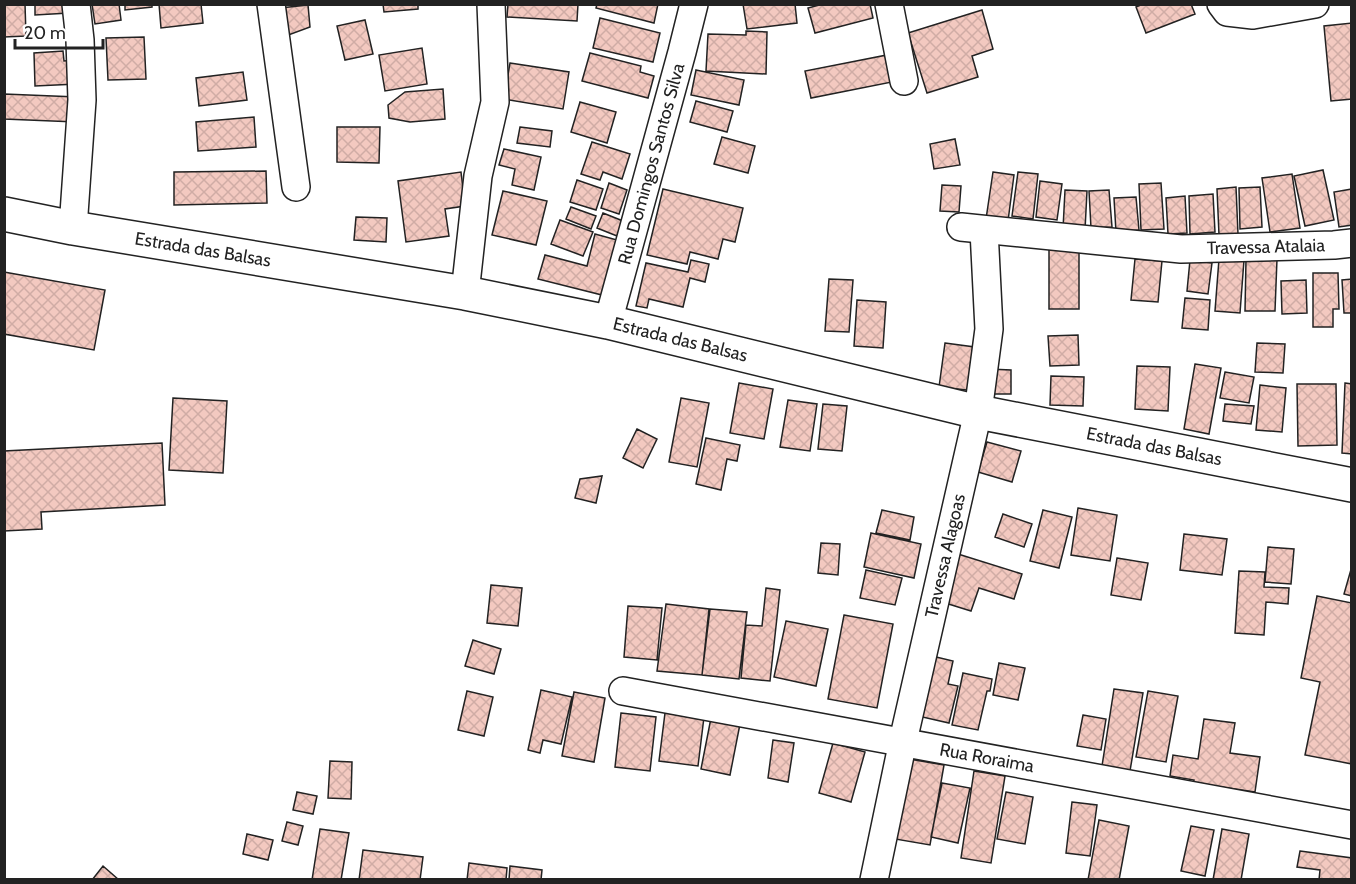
<svg xmlns="http://www.w3.org/2000/svg" width="1356" height="884" font-family="Cabin,sans-serif">
  <style>
    .building { fill: url(#building-cross-hatch); stroke: #222; stroke-width: 1.5 }
    .lines { fill: none; stroke-linecap: round; stroke-linejoin: round }
    .minor-casing { stroke: #222; stroke-width: 30 }
    .tertiary-casing { stroke: #222; stroke-width: 36 }
    .minor { stroke: #fff; stroke-width: 27 }
    .tertiary { stroke: #fff; stroke-width: 33 }
    .labels { text-anchor: middle; dominant-baseline: central; stroke-width: 4.5; stroke-linejoin: round; paint-order: stroke }
    .street-label { font-size: 18px; fill: #222; stroke: #fff }
  </style>
  <defs>
    <pattern id="building-cross-hatch" width="8" height="8" patternUnits="userSpaceOnUse" patternTransform="scale(1.5)"><rect width="8" height="8" fill="#f3c9c0"/><path d="M0 0l8 8M0 8l8-8" fill="none" stroke="#d0aca5"/></pattern>
  </defs>
  <rect width="100%" height="100%" fill="#fff"/>
  <path class="building" d="M4 4H25L26 36 4 37Z
    M35 4H68L69 13 35 15Z
    M92 4H119L121 20 95 24Z
    M125 4H152V7L125 10Z
    M159 4H201L203 23 161 28Z
    M383 4H418V9L384 12Z
    M508 4H578L577 21 507 17Z
    M597 4H658L654 23 596 8Z
    M743 4H795L797 23 747 29Z
    M823 4H870L873 18 815 33 808 8Z
    M1143 4H1191L1195 14 1146 33 1136 7Z
    M308 5 310 27 283 37 280 8Z
    M982 10 993 49 972 56 978 77 927 93 908 33Z
    M600 18 660 33 653 62 593 48Z
    M365 20 373 54 345 60 337 26Z
    M1352 23V99L1331 101 1324 26Z
    M746 31 767 32 766 74 706 71 708 34 746 35Z
    M144 37 146 79 108 80 106 38Z
    M422 48 427 84 385 91 379 55Z
    M63 51 64 61 76 60 77 84 35 86 34 53Z
    M590 53 641 66 640 72 654 76 648 98 582 81Z
    M887 55 892 82 811 98 805 71Z
    M510 63 569 72 563 109 504 99Z
    M696 70 744 80 739 105 691 95Z
    M243 72 247 100 199 106 196 78Z
    M443 89 445 119 410 122 389 118 388 105 405 92Z
    M4 94 77 97 76 122 4 119Z
    M696 101 733 111 727 132 690 122Z
    M580 102 616 112 607 143 571 132Z
    M254 117 256 147 198 151 196 122Z
    M337 127H380L379 163 337 162Z
    M520 127 552 131 550 147 517 143Z
    M722 137 755 146 748 173 714 164Z
    M955 139 960 165 934 169 930 144Z
    M592 142 630 154 622 179 603 172 600 180 581 174Z
    M504 149 541 157 534 190 512 185 515 169 499 165Z
    M1323 170 1334 220 1305 226 1294 176Z
    M266 171 267 203 174 205V172Z
    M461 172 465 206 445 209 449 236 406 242 398 181Z
    M993 172 1014 175 1008 221 986 219Z
    M1018 172 1038 174 1033 219 1012 216Z
    M1292 174 1300 228 1270 232 1262 178Z
    M577 180 603 189 596 210 570 202Z
    M1040 181 1062 184 1057 220 1036 217Z
    M609 183 627 190 619 214 601 208Z
    M1161 183 1164 229 1141 230 1139 184Z
    M942 185 961 186 959 212 940 211Z
    M1236 187 1238 234 1219 235 1217 189Z
    M1260 187 1262 227 1240 229 1239 188Z
    M663 189 743 208 735 242 723 239 718 259 690 252 687 264 647 255Z
    M1352 189V225L1339 227 1334 192Z
    M1065 190 1087 191 1085 230 1063 229Z
    M1109 190 1112 227 1091 228 1089 191Z
    M503 191 547 201 536 245 492 235Z
    M1213 194 1215 232 1190 234 1189 196Z
    M1185 196 1187 233 1168 234 1166 198Z
    M1136 197 1139 230 1116 232 1114 198Z
    M571 207 596 216 591 229 566 219Z
    M603 213 623 221 617 236 597 228Z
    M356 217 387 218 386 242 354 240Z
    M560 220 593 232 583 256 551 244Z
    M595 234 617 240 602 295 538 279 545 255 587 266Z
    M1049 243H1079V309H1049Z
    M1135 259 1162 261 1158 302 1131 300Z
    M1219 259 1244 260 1240 313 1215 311Z
    M1246 259H1277L1275 311H1245Z
    M691 260 709 264 705 282 690 278 683 307 649 299 647 308 636 306 646 263 688 272Z
    M1190 260 1212 263 1208 294 1187 291Z
    M4 272 105 290 94 350 4 334Z
    M1313 273H1338L1339 309H1333V327H1313Z
    M829 279 853 280 849 332 825 331Z
    M1352 279V313H1344L1342 280Z
    M1306 280 1307 313 1282 314 1281 281Z
    M1185 298 1210 300 1208 330 1182 328Z
    M857 300 886 302 883 348 854 346Z
    M1078 335 1079 365 1050 366 1048 336Z
    M945 343 982 348 976 391 939 387Z
    M1257 343 1285 344 1283 373 1255 372Z
    M1195 364 1221 368 1209 434 1184 429Z
    M1137 366 1170 367 1168 411 1135 409Z
    M988 369 1011 370V394H988Z
    M1225 372 1254 377 1249 403 1220 398Z
    M1051 376 1084 377 1083 406 1050 405Z
    M739 383 773 389 764 439 730 433Z
    M1345 383 1352 384V454L1342 453Z
    M1297 384H1336L1337 445 1298 446Z
    M1260 385 1286 388 1282 432 1256 430Z
    M173 398 227 401 223 473 169 470Z
    M681 398 709 403 697 467 669 462Z
    M788 400 817 404 810 451 780 447Z
    M823 404 847 406 842 451 818 449Z
    M1225 404 1254 406 1251 424 1223 421Z
    M637 429 657 439 643 468 623 458Z
    M706 438 740 445 737 461 727 459 721 490 696 484Z
    M987 442 1021 451 1012 482 978 472Z
    M162 443 165 505 41 512 42 529 4 531V451Z
    M602 476 596 503 575 498 580 479Z
    M1078 508 1117 515 1110 561 1071 555Z
    M882 510 914 517 910 540 876 533Z
    M1043 510 1072 517 1059 568 1030 561Z
    M1003 514 1032 524 1024 547 995 537Z
    M871 533 921 544 914 578 864 567Z
    M1184 534 1227 539 1222 575 1180 570Z
    M821 543 840 544 838 575 818 573Z
    M1268 547 1294 549 1291 584 1265 582Z
    M958 554 1022 574 1014 599 979 588 971 611 942 602Z
    M1117 558 1148 563 1141 600 1111 595Z
    M1352 566V596L1344 594Z
    M866 570 902 578 895 605 860 598Z
    M1239 571 1265 572 1264 587 1289 588 1288 604 1266 602 1264 635 1235 633Z
    M491 585 522 588 518 626 487 623Z
    M766 588 780 590 770 681 741 678 746 625 762 626Z
    M1317 596 1352 603V764L1305 755 1320 682 1301 678Z
    M666 604 709 609 702 675 657 671Z
    M628 606 662 608 657 660 624 657Z
    M710 609 747 612 739 679 702 675Z
    M844 615 893 624 877 708 828 699Z
    M786 621 828 629 816 686 774 677Z
    M473 640 501 649 494 674 465 666Z
    M932 656 953 661 948 684 958 686 949 723 918 716Z
    M999 663 1025 668 1018 700 993 695Z
    M963 673 992 679 990 691H987L978 730 952 725Z
    M1114 689 1143 693 1130 771 1102 766Z
    M541 690 572 697 561 744 543 740 540 753 528 750Z
    M467 691 493 697 484 736 458 730Z
    M1148 691 1178 696 1166 762 1136 757Z
    M574 692 605 698 594 762 562 756Z
    M621 713 656 717 650 771 615 767Z
    M665 713 704 717 698 766 659 761Z
    M1083 715 1106 719 1101 750 1077 746Z
    M711 718 740 724 730 775 701 769Z
    M1204 719 1235 723 1230 753 1260 757 1255 792 1193 783 1194 780 1170 776 1173 755 1198 759Z
    M773 740 794 743 788 782 768 778Z
    M833 743 865 752 851 802 819 793Z
    M909 759 944 765 930 845 895 839Z
    M330 761 352 762 351 799 328 798Z
    M974 771 1005 776 991 863 961 858Z
    M942 783 970 788 958 843 931 837Z
    M297 792 317 796 313 814 293 810Z
    M1006 792 1033 797 1025 844 997 839Z
    M1072 802 1097 805 1090 856 1066 853Z
    M1099 820 1129 826 1119 880H1088Z
    M287 822 303 826 298 845 282 841Z
    M1191 826 1214 830 1205 876 1181 871Z
    M320 829 349 833 341 880H312Z
    M1222 829 1249 834 1241 880H1213Z
    M247 834 273 840 268 860 243 854Z
    M363 850 423 857 420 880H359Z
    M1300 851 1352 858V880H1319L1320 870 1297 867Z
    M469 863 507 868 506 880H467Z
    M103 866 119 880H92Z
    M510 866 542 870 541 880H509Z"/>
  <g class="lines">
    <defs>
      <g id="minor">
        <path d="M271 4 296 187"/>
        <path d="M889 4 904 81"/>
        <path d="M1221 4 1227 12 1253 15 1315 4"/>
        <path id="s1" d="M961 227 1181 249 1334 245 1352 243"/>
        <path d="M73 228 82 100 80 40 76 4"/>
        <path d="M465 293 478 176 495 102 491 4"/>
        <path id="s2" d="M608 322 682 52 694 4"/>
        <path id="s3" d="M623 691 1352 825"/>
        <path id="s4" d="M874 880 903 741 978 412 989 329 984 230"/>
      </g>
      <g id="tertiary">
        <path id="s5" d="M4 214 73 228 465 293 608 322 978 412 1352 485"/>
      </g>
    </defs>
    <use href="#minor" class="minor-casing"/>
    <use href="#tertiary" class="tertiary-casing"/>
    <use href="#minor" class="minor"/>
    <use href="#tertiary" class="tertiary"/>
  </g>
  <g class="labels">
    <g class="street-label">
      <text stroke="none"><textPath href="#s2" startOffset="164">Rua Domingos Santos Silva</textPath></text>
      <text stroke="none"><textPath href="#s1" startOffset="306">Travessa Atalaia</textPath></text>
      <text stroke="none"><textPath href="#s5" startOffset="202">Estrada das Balsas</textPath></text>
      <text stroke="none"><textPath href="#s5" startOffset="688">Estrada das Balsas</textPath></text>
      <text stroke="none"><textPath href="#s5" startOffset="1174">Estrada das Balsas</textPath></text>
      <text stroke="none"><textPath href="#s4" startOffset="332">Travessa Alagoas</textPath></text>
      <text stroke="none"><textPath href="#s3" startOffset="370">Rua Roraima</textPath></text>
    </g>
  </g>
  <rect width="1356" height="884" fill="none" stroke="#222222" stroke-width="12"/>
  <path d="M15 39v9h88v-9" fill="none" stroke="#222222" stroke-width="3"/>
  <text x="24" y="39" font-size="18" fill="#222222" stroke="#ffffff" stroke-width="4.5" paint-order="stroke">20 m</text>
</svg>
